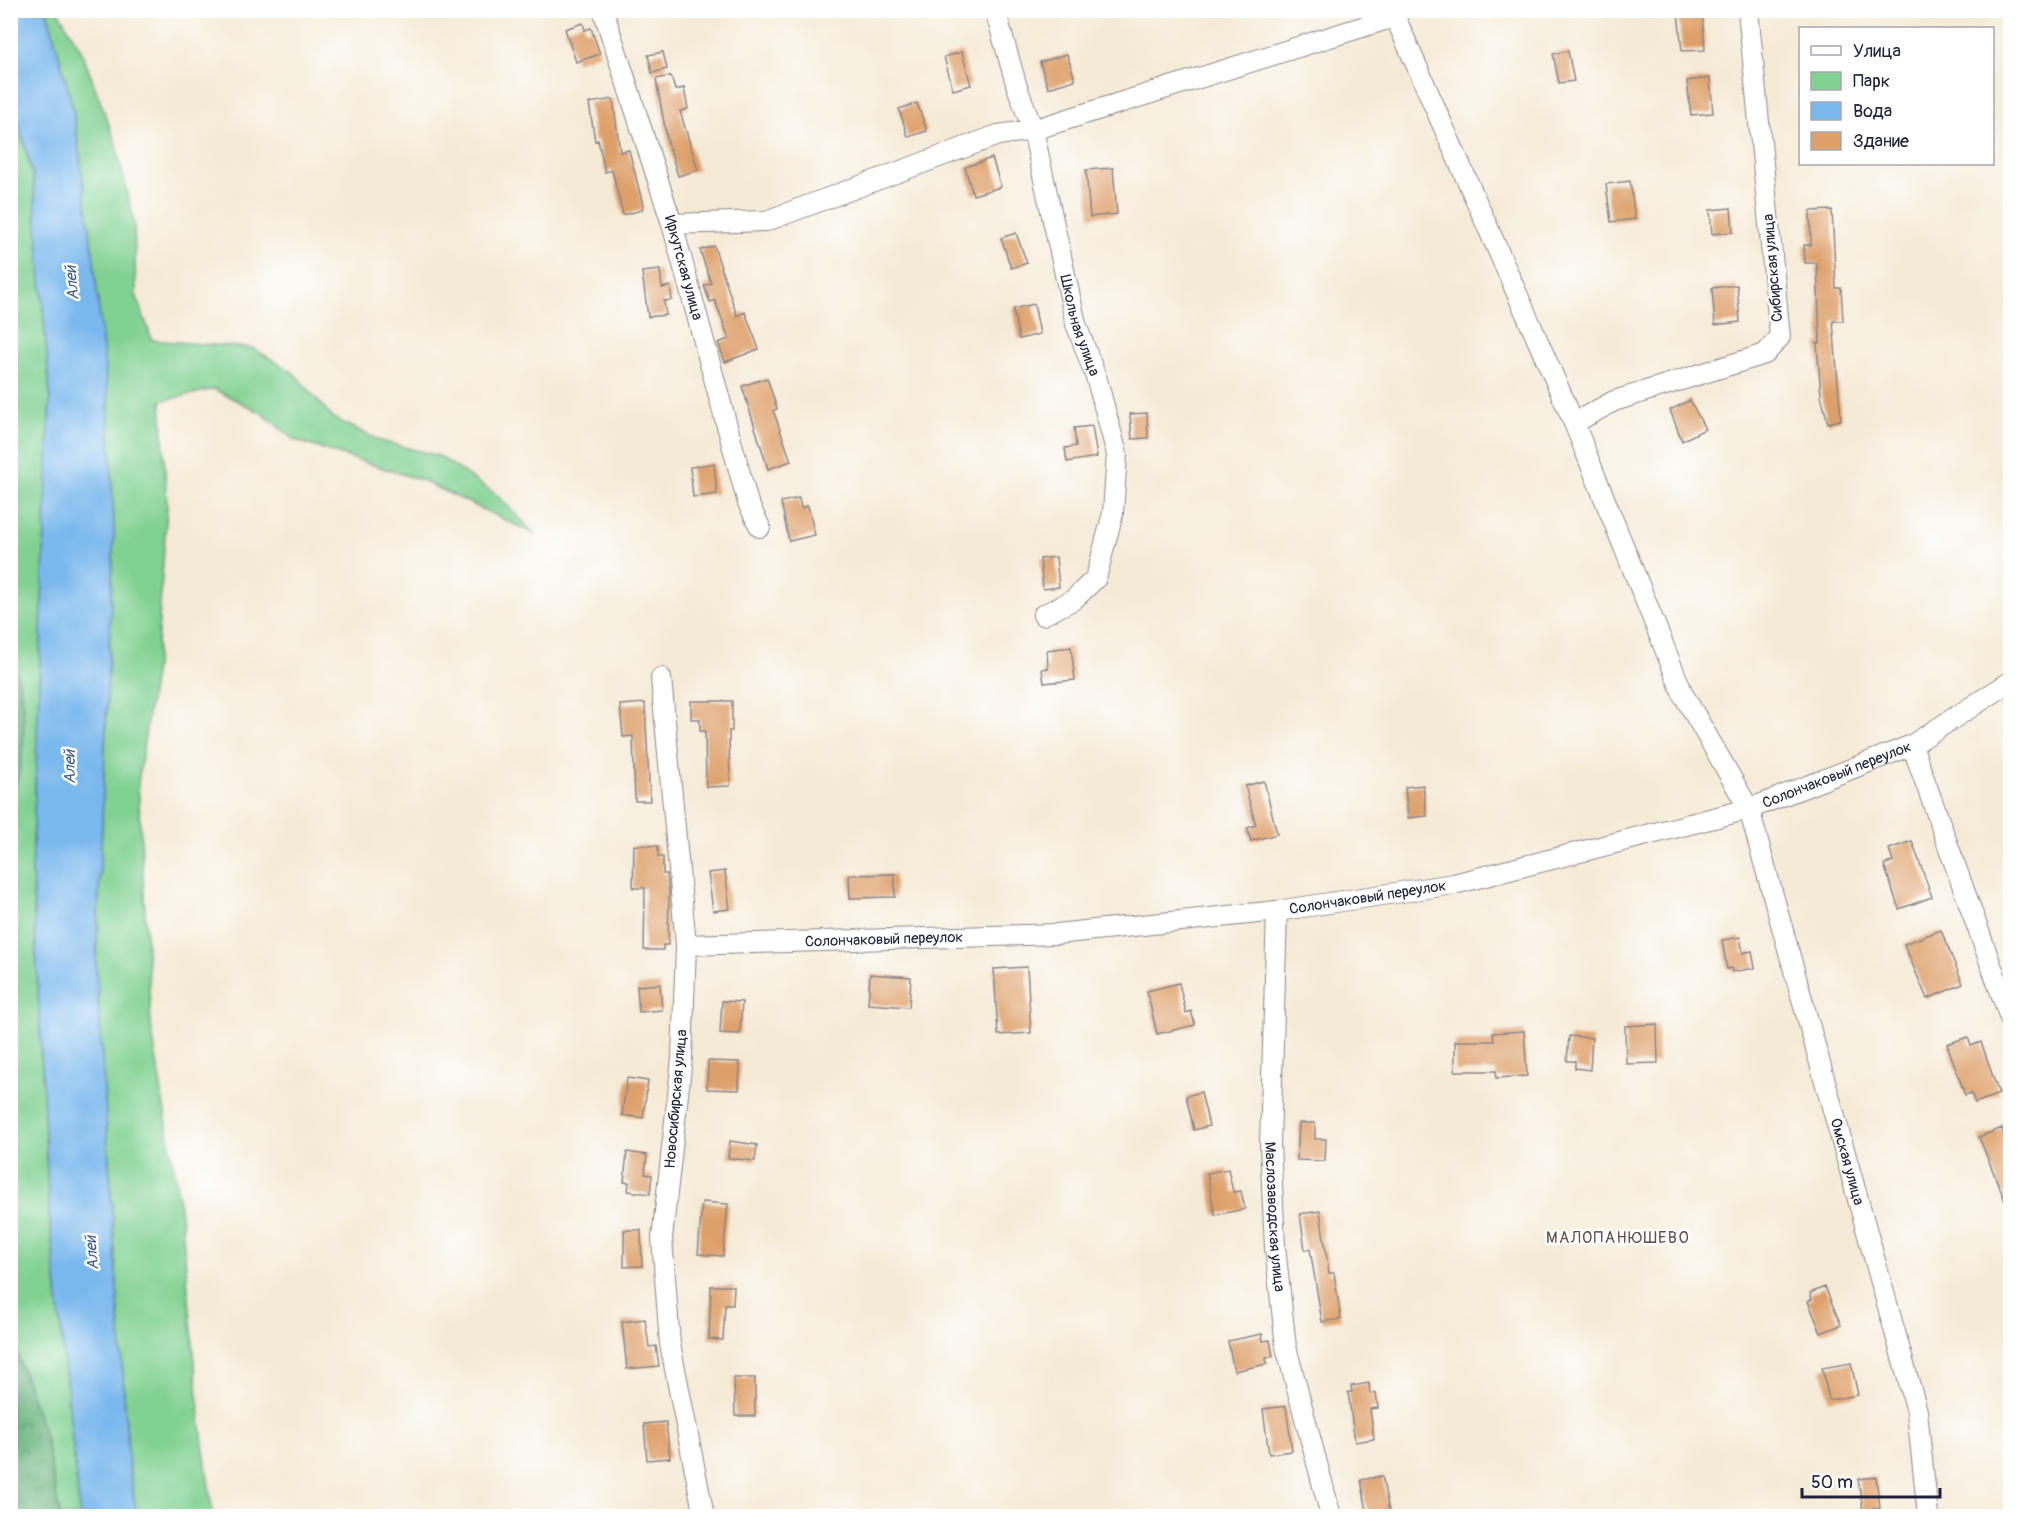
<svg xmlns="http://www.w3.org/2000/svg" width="2021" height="1527" font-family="Pangolin,sans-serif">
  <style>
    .green { fill: #81d192; stroke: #527a66; stroke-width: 1.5 }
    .forest { fill: url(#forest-crowns); stroke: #456a5c; stroke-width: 1.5 }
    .water { fill: #79b8ed; stroke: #4e6d94; stroke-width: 1.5 }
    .building { fill: #dea06b }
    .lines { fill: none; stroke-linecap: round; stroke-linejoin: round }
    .minor-casing { stroke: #8c8688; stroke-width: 22 }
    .minor { stroke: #fff; stroke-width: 20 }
    .labels { text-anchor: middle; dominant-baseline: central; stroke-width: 5; stroke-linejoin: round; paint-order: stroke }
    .street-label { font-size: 15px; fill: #22223b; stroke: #fff }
    .water-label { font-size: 16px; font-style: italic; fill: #455e82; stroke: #fff }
    .neighbourhood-label { font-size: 16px; letter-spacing: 1.5px; fill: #644e4c; stroke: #fff }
  </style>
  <defs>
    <pattern id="forest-crowns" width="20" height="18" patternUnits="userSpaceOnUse" patternTransform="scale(1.5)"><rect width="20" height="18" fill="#68b37c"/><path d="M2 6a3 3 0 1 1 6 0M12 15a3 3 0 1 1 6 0" fill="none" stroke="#559167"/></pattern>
  </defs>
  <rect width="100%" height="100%" fill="#fff"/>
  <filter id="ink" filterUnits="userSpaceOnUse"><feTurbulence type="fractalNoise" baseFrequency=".0167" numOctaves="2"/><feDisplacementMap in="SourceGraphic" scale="12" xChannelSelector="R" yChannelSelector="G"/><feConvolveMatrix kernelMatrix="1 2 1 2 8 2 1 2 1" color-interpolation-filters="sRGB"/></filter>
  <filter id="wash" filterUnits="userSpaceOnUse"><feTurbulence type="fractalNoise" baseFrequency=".008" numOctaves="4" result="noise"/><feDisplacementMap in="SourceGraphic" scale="24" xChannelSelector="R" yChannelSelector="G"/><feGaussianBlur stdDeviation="1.35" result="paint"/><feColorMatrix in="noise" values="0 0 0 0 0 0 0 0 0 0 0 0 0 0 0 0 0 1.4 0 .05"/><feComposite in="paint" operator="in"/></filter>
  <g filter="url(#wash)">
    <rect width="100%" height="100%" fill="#f5ead5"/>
    <path class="green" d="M47 11H58L81 50 115 141 134 222 136 295 152 340 253 348 294 373 332 417 380 441 439 456 497 495 535 534 421 480 294 440 262 413 214 389 161 401 167 507 156 660 138 783 151 1025 181 1214 201 1428 213 1516H137L129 1469 96 965 114 530 108 397 93 253 73 108Z
      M10 95 33 175 50 396 32 870 49 1211 80 1516H60L45 1436 11 1335 10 800C25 764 26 693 10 658Z"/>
    <path class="forest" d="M11 658C29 698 27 759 11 800Z
      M10 1335 45 1436 60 1516H11Z"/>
    <path class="water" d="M11 10 47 11 73 108 93 253 108 397 114 530 96 965 129 1469 137 1516H80L49 1211 32 870 50 396 33 175 11 95Z"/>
    <g id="blocks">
      <path class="building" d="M1691 10H1702L1705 50 1682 51 1678 12Z
        M583 23 585 30 591 28 600 54 576 62 565 29Z
        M1568 51 1574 81 1559 83 1553 54Z
        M663 52 667 69 652 73 648 55Z
        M962 52 971 85 953 90 944 57Z
        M1067 54 1075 80 1048 88 1040 62Z
        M671 76 675 90 684 88 688 109 680 111 698 170 678 176 667 139 656 79Z
        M1710 78 1713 113 1691 115 1687 81Z
        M613 99 620 152 629 150 643 205 642 210 623 215 612 170 605 172 598 140 595 141 589 103Z
        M917 103 927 131 908 137 899 109Z
        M992 158 1001 187 973 195 965 167Z
        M1113 168 1117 214 1090 217 1086 170Z
        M1630 181 1635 219 1611 222 1606 184Z
        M1731 208 1733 232 1712 234 1710 210Z
        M1832 210 1836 288H1841L1843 321H1833L1841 420 1828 423 1821 396 1817 343H1820L1817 263H1805L1804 245H1811L1810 211Z
        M1016 233 1027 263 1011 268 1001 238Z
        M714 246 737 316 745 312 759 349 725 362 718 343 729 339 715 300 710 302 704 286 711 283 700 250Z
        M660 270 662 288 670 286 672 300 664 301 666 315 648 317 642 272Z
        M1737 285 1740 322 1715 325 1712 288Z
        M1034 304 1040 334 1019 339 1013 309Z
        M767 378 777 409 773 410 791 461 768 469 742 386Z
        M1690 400 1705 429 1682 441 1670 410Z
        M1147 413 1148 438 1132 439 1130 414Z
        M1092 426 1097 457 1067 462 1065 448 1076 446 1074 428Z
        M714 463 717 494 693 497 690 467Z
        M799 498 801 508 808 506 815 535 789 541 781 502Z
        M1056 557 1059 587 1043 589 1040 559Z
        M1071 647 1075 680 1044 683 1042 669 1048 668 1047 650Z
        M691 701H732V731H729L730 786 706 787 705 731H700V719H691Z
        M645 703 650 801H635L633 736 623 737 620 705Z
        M1264 781 1277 834 1251 841 1247 828 1256 825 1245 786Z
        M1423 785 1427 816 1408 818 1405 787Z
        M1912 841 1932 897 1899 909 1884 865 1893 861 1889 849Z
        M634 845 658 846V857H663V874H667L669 893 668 945H663V950H644L645 888H633Z
        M725 871 730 909 713 911 708 873Z
        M895 874V897L850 898 849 875Z
        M1941 930 1963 984 1927 999 1904 944Z
        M1740 937 1743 953 1752 951 1755 968 1732 972 1731 968 1727 969 1722 940Z
        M1027 967 1031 1033 998 1035 994 969Z
        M870 974 911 977 909 1007 868 1004Z
        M1179 983 1186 1013 1191 1011 1195 1025 1157 1034 1147 991Z
        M660 984 662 1010 639 1012 637 986Z
        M722 1001 742 1002 740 1034 720 1033Z
        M1657 1024 1658 1063 1626 1064 1625 1026Z
        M1524 1031 1527 1076 1496 1078V1071H1455V1041H1494L1493 1033Z
        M1569 1036 1592 1038 1590 1070 1575 1068V1061H1567Z
        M1968 1037 1971 1046 1981 1042 1999 1094 1975 1103 1971 1093 1965 1095 1947 1044Z
        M708 1061 740 1062 739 1090 707 1089Z
        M627 1078 648 1081 643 1118 622 1115Z
        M1201 1092 1209 1126 1194 1130 1186 1096Z
        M1299 1123H1315V1139H1326L1325 1161 1297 1160Z
        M2002 1128 2004 1135 2010 1133V1213L1979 1137Z
        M730 1141 757 1145 755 1161 728 1158Z
        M627 1152 647 1155 645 1174 652 1175 650 1194 628 1191 629 1182H624Z
        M1228 1169 1233 1192 1241 1191 1245 1209 1215 1215 1207 1173Z
        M702 1202 728 1204 723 1256 698 1254Z
        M1320 1211 1329 1273H1334L1341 1319 1322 1322 1310 1249 1305 1250 1300 1214Z
        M624 1230H641L642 1266 624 1267Z
        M711 1286H734L733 1305H725L723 1340 709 1339Z
        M1825 1287 1841 1325 1821 1333 1808 1301 1812 1299 1810 1293Z
        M645 1319 649 1347 656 1346 659 1366 627 1369 622 1322Z
        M1262 1334 1263 1341 1270 1340 1273 1356 1266 1358 1267 1364 1234 1371 1228 1341Z
        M1851 1363 1858 1395 1829 1400 1822 1368Z
        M734 1378H755V1416H735Z
        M1369 1383 1370 1394 1376 1393 1378 1408 1370 1409 1374 1439 1355 1442 1348 1392H1352L1351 1386Z
        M1286 1406 1292 1451 1269 1454 1263 1409Z
        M666 1422 670 1458 647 1460 644 1424Z
        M1382 1476 1390 1516H1368L1361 1480Z
        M1876 1477 1880 1508 1863 1510 1858 1479Z"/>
    </g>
  </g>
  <g filter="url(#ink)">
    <use href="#blocks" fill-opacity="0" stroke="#8c8688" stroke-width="1.5"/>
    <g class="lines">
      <defs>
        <g id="minor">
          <path id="s1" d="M603 10 672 224 748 503 760 527"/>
          <path id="s2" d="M995 10 1017 87 1033 130 1076 324 1097 380 1117 454 1113 513 1096 578 1073 600 1043 615"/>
          <path id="s3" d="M1392 10 1574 423 1683 694 1749 809 1917 1411 1928 1516"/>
          <path d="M672 224 766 221 998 135 1033 130 1394 17"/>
          <path d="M1574 423 1614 401 1765 354 1780 337 1748 10"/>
          <path d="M661 678 686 945 682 1058 662 1238 670 1344 704 1516"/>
          <path d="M1912 745 2010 1018"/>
          <path id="s4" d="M1277 911 1270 1144 1275 1247 1286 1347 1331 1516"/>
          <path id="s5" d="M686 945 1056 934 1277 911 1454 884 1749 809 1912 745 2010 682"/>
        </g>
      </defs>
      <use href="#minor" class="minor-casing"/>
      <use href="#minor" class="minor"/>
    </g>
  </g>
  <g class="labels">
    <g class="street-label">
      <text stroke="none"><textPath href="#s1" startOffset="270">Иркутская улица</textPath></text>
      <text transform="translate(1773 268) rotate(-95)">Сибирская улица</text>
      <text stroke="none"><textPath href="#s2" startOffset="327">Школьная улица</textPath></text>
      <text stroke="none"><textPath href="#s5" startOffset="1170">Солончаковый переулок</textPath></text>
      <text stroke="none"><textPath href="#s5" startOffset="684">Солончаковый переулок</textPath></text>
      <text stroke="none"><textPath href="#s5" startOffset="198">Солончаковый переулок</textPath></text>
      <text transform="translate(676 1099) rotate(-85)">Новосибирская улица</text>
      <text stroke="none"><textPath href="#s3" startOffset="1242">Омская улица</textPath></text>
      <text stroke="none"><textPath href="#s4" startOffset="306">Маслозаводская улица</textPath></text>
    </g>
    <g class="water-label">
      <text transform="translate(72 283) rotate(-95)">Алей</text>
      <text transform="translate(70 767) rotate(-91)">Алей</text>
      <text transform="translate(92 1253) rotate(-95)">Алей</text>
    </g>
    <g class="neighbourhood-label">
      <text x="1618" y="1238">МАЛОПАНЮШЕВО</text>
    </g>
  </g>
  <rect width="2021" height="1527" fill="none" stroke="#fff" stroke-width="36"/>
  <rect x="1799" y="27" width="195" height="138" fill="#ffffff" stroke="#a7a7b1" stroke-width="1.5"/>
  <rect x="1811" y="46" width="30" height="9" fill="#ffffff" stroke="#a7a7b1" stroke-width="1.5"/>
  <text x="1853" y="57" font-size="18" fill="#22223b">Улица</text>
  <rect x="1811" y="72" width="30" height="18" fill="#81d192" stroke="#a7a7b1" stroke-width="1.5"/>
  <text x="1853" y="87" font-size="18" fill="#22223b">Парк</text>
  <rect x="1811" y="102" width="30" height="18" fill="#79b8ed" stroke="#a7a7b1" stroke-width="1.5"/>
  <text x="1853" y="117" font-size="18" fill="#22223b">Вода</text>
  <rect x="1811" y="132" width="30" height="18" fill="#dea06b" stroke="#a7a7b1" stroke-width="1.5"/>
  <text x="1853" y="147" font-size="18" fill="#22223b">Здание</text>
  <path d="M1802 1488v9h138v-9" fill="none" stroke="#22223b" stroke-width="3"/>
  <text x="1811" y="1488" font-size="18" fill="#22223b" stroke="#ffffff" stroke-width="4.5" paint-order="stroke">50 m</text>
</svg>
